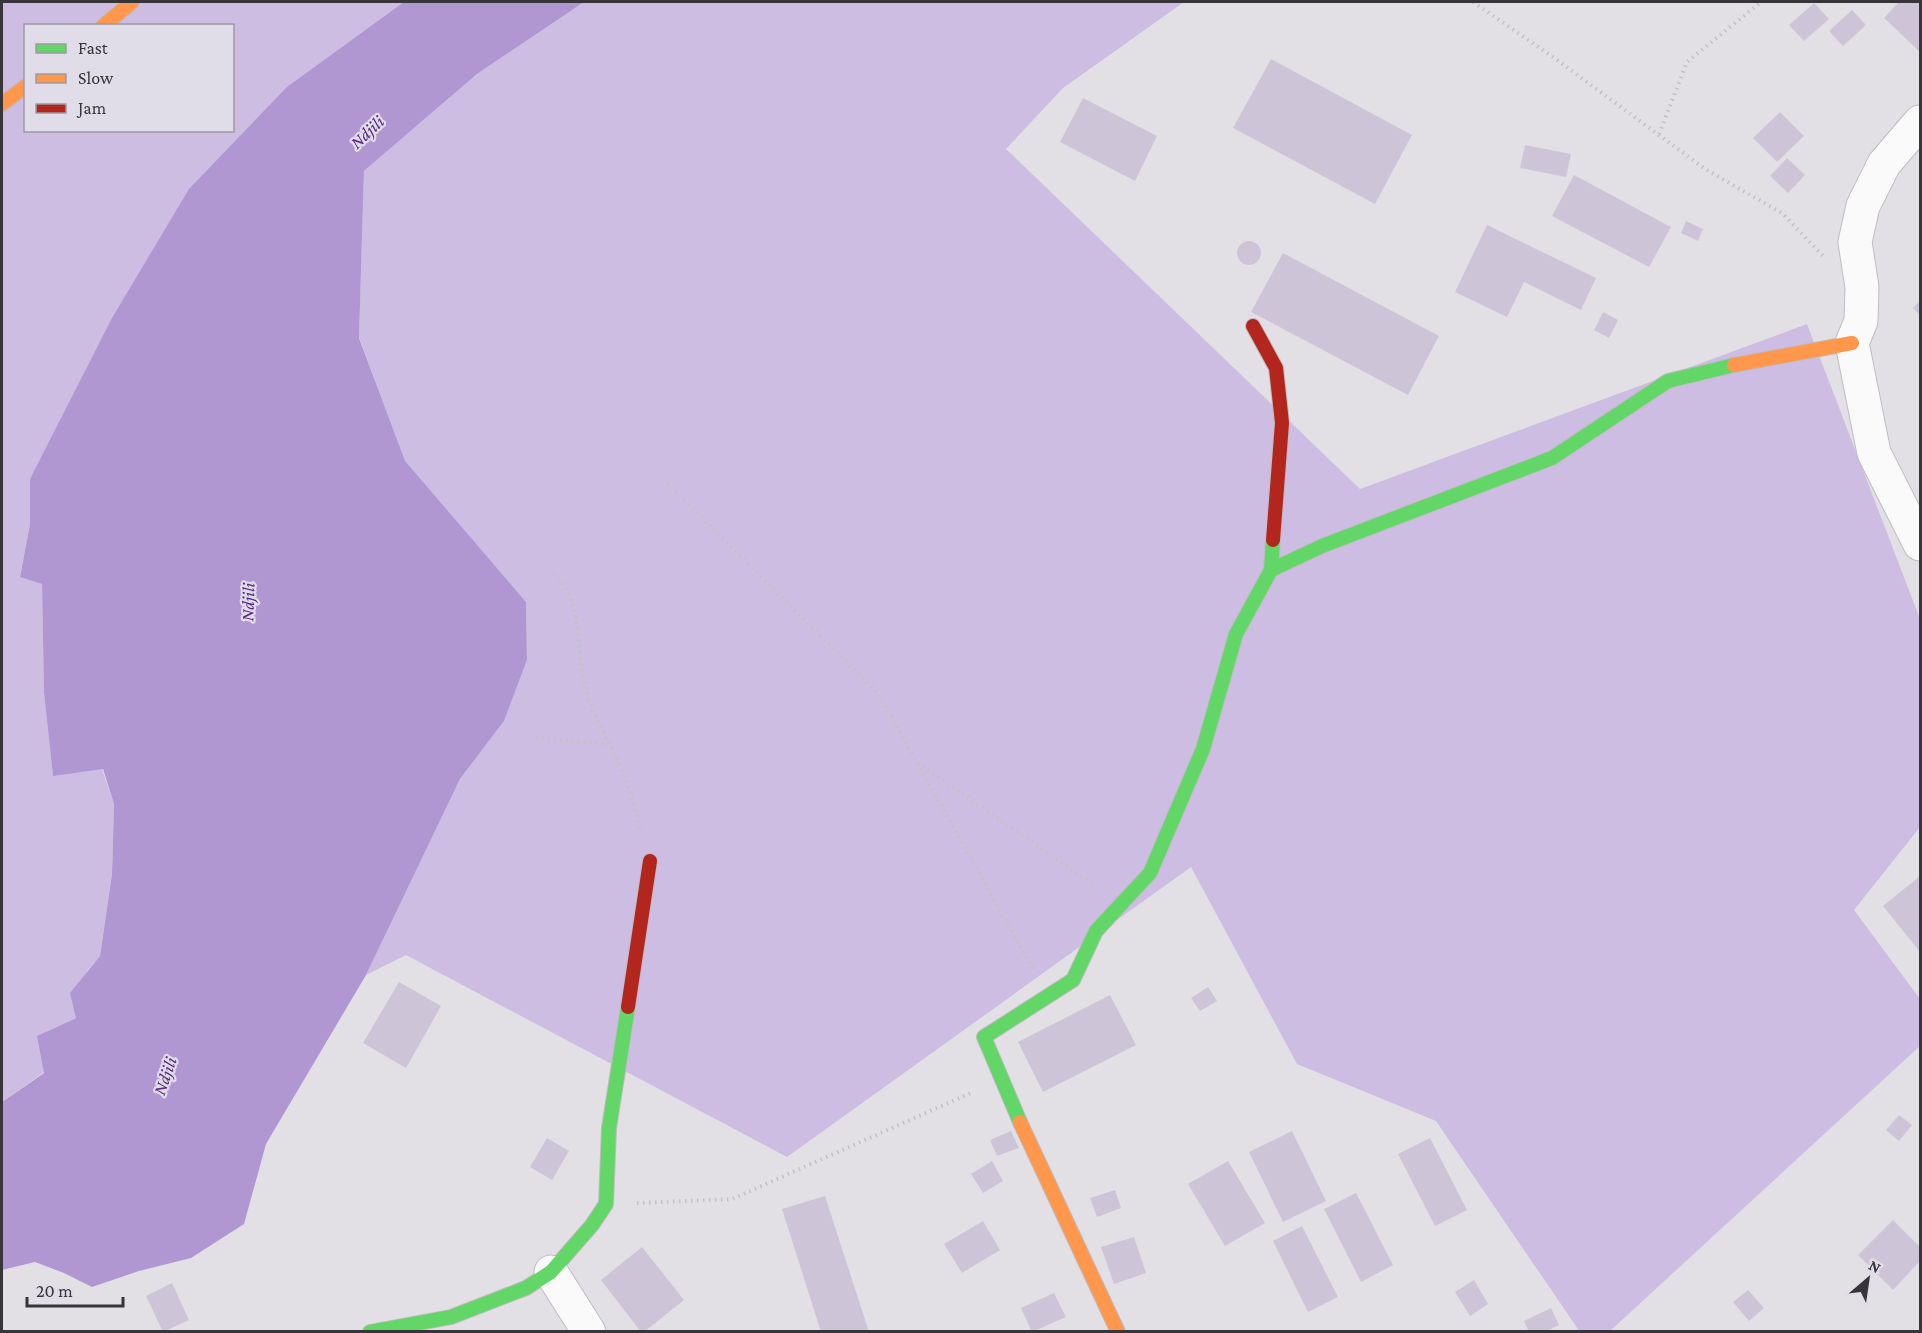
<svg xmlns="http://www.w3.org/2000/svg" width="1922" height="1333" font-family="'Crimson Pro',serif">
  <style>
    .green { fill: #cdbde2; fill-rule: evenodd }
    .water { fill: #b197d1 }
    .building { fill: #cdc5d7 }
    .lines { fill: none; stroke-linecap: round; stroke-linejoin: round }
    .street-casing { stroke: #bebcc0; stroke-width: 35 }
    .fast-casing { stroke: #bebcc0; stroke-width: 16 }
    .slow-casing { stroke: #bebcc0; stroke-width: 16 }
    .jam-casing { stroke: #bebcc0; stroke-width: 16 }
    .path { stroke: #c2c2c3; stroke-width: 4; stroke-dasharray: 1.5 4.5; stroke-linecap: butt }
    .street { stroke: #fbfafb; stroke-width: 33 }
    .fast { stroke: #63d668; stroke-width: 14 }
    .slow { stroke: #ff974d; stroke-width: 14 }
    .jam { stroke: #b3261e; stroke-width: 14 }
    .labels { text-anchor: middle; dominant-baseline: central; stroke-width: 4.5; stroke-linejoin: round; paint-order: stroke }
    .water-label { font-size: 18px; font-style: italic; fill: #5a2888; stroke: #e1dde8 }
  </style>
  <rect width="100%" height="100%" fill="#e2e0e5"/>
  <path class="green" d="M2 2H404L30 479V524L20 576 42 584 44 693 53 775 102 769 114 804 112 874 100 956 87 971 76 1018 47 1031 44 1072 2 1102ZM26 26H232V130H26Z
    M584 2H1184L1063 88 1006 149 1360 489 1807 324 1920 619V827L1854 910 1920 999V1046L1610 1331 1580 1332 1436 1121 1297 1064 1191 867 787 1157 406 955 366 975 460 779 504 721 527 660 526 602 405 462 359 337 364 171 477 74Z"/>
  <path class="water" d="M404 2H584L477 74 364 171 359 338 405 461 526 602 527 660 504 721 460 779 366 975 266 1144 244 1224 191 1258 139 1271 92 1287 64 1273 35 1262 2 1270V1102L44 1073 37 1036 76 1018 70 993 100 956 112 874 114 804 103 769 53 776 44 693 42 584 20 577 30 524V479L112 318 189 189 287 87Z"/>
  <path class="building" d="M1899 2H1920V52L1884 18Z
    M1814 3 1829 19 1804 41 1789 25Z
    M1852 10 1866 25 1843 46 1829 31Z
    M1271 59 1412 135 1375 204 1233 128Z
    M1083 98 1157 136 1135 181 1060 142Z
    M1780 112 1804 136 1777 162 1753 138Z
    M1525 145 1571 154 1566 177 1520 168Z
    M1787 158 1805 175 1788 193 1770 176Z
    M1574 175 1671 227 1649 267 1552 216Z
    M1686 221 1703 229 1698 241 1681 233Z
    M1487 225 1596 278 1581 310 1524 282 1507 317 1455 292Z
    M1237 253a12 12 0 1 1 24 0a12 12 0 1 1-24 0Z
    M1283 253 1439 336 1408 395 1251 312Z
    M1920 301V315L1913 308Z
    M1603 312 1618 320 1609 338 1594 330Z
    M1920 876V952L1883 906Z
    M399 982 441 1006 406 1068 363 1043Z
    M1208 987 1217 1001 1200 1011 1191 998Z
    M1110 995 1136 1045 1043 1092 1018 1042Z
    M1899 1115 1912 1125 1899 1141 1886 1130Z
    M1011 1131 1019 1148 997 1156 990 1140Z
    M1292 1131 1326 1201 1283 1222 1249 1152Z
    M547 1138 569 1151 552 1180 530 1167Z
    M1430 1138 1467 1210 1435 1226 1398 1154Z
    M992 1161 1003 1181 983 1193 971 1174Z
    M1228 1161 1265 1223 1225 1246 1188 1184Z
    M1115 1190 1121 1208 1097 1217 1090 1198Z
    M1356 1193 1393 1265 1361 1282 1324 1209Z
    M825 1196 869 1332H821L782 1209Z
    M1893 1220 1920 1247V1261L1893 1290 1858 1255Z
    M983 1221 1000 1250 962 1273 944 1244Z
    M1302 1226 1338 1297 1308 1312 1273 1241Z
    M1134 1237 1146 1273 1114 1284 1101 1247Z
    M642 1247 684 1300 644 1332H641L601 1280Z
    M1474 1280 1488 1304 1470 1316 1455 1292Z
    M172 1283 189 1320 163 1332 146 1296Z
    M1748 1290 1764 1308 1749 1321 1733 1302Z
    M1054 1293 1066 1317 1032 1332 1021 1308Z
    M1551 1308 1559 1325 1545 1332H1529L1524 1321Z"/>
  <g class="lines">
    <defs>
      <path id="street" d="M1920 122 1884 164 1863 206 1855 242 1862 287 1861 321 1852 343 1874 453 1920 544
        M551 1272 589 1332"/>
      <path id="fast" d="M1271 570 1322 546 1552 458 1668 381 1734 365
        M1020 1122 984 1037 1073 980 1096 931 1150 873 1203 749 1236 634 1271 570 1273 540
        M370 1332 451 1317 526 1288 551 1272 592 1225 606 1204 609 1128 628 1007"/>
      <path id="slow" d="M103 26 132 2
        M2 104 26 86
        M1734 365 1852 343
        M1020 1122 1118 1332"/>
      <path id="jam" d="M1253 326 1276 368 1282 423 1273 540
        M628 1007 650 861"/>
    </defs>
    <use href="#street" class="street-casing"/>
    <use href="#fast" class="fast-casing"/>
    <use href="#slow" class="slow-casing"/>
    <use href="#jam" class="jam-casing"/>
    <path class="path" d="M1473 2 1553 57 1705 169 1782 213 1823 256
      M1659 134 1687 62 1761 2
      M667 483 878 693 1033 969
      M554 574C583 602 576 640 583 677 590 715 613 747 627 783 633 798 636 815 641 831
      M536 738 607 744
      M918 763 1094 885
      M637 1203 732 1199 973 1092"/>
    <use href="#street" class="street"/>
    <use href="#fast" class="fast"/>
    <use href="#slow" class="slow"/>
    <use href="#jam" class="jam"/>
  </g>
  <g class="labels">
    <g class="water-label">
      <text transform="translate(367 132) rotate(-43)">Ndjili</text>
      <text transform="translate(248 602) rotate(-88)">Ndjili</text>
      <text transform="translate(165 1076) rotate(-71)">Ndjili</text>
    </g>
  </g>
  <rect width="1922" height="1333" fill="none" stroke="#37353a" stroke-width="6"/>
  <rect x="24" y="24" width="210" height="108" fill="#e1dde8" stroke="#9d9aa2" stroke-width="1.5"/>
  <rect x="36" y="44" width="30" height="9" fill="#63d668" stroke="#9d9aa2" stroke-width="1.5"/>
  <text x="78" y="54" font-size="18" fill="#37353a">Fast</text>
  <rect x="36" y="74" width="30" height="9" fill="#ff974d" stroke="#9d9aa2" stroke-width="1.5"/>
  <text x="78" y="84" font-size="18" fill="#37353a">Slow</text>
  <rect x="36" y="104" width="30" height="9" fill="#b3261e" stroke="#9d9aa2" stroke-width="1.5"/>
  <text x="78" y="114" font-size="18" fill="#37353a">Jam</text>
  <g transform="translate(1868 1279) rotate(29)" stroke="#e1dde8" stroke-width="4.5" paint-order="stroke">
  <path d="M0-4.5L10 22L0 15L-10 22Z" fill="#37353a"/>
  <text y="-9" font-size="16" font-weight="bold" text-anchor="middle" fill="#37353a">N</text>
  </g>
  <path d="M27 1297v9h96v-9" fill="none" stroke="#37353a" stroke-width="3"/>
  <text x="36" y="1297" font-size="18" fill="#37353a" stroke="#e1dde8" stroke-width="4.5" paint-order="stroke">20 m</text>
</svg>
